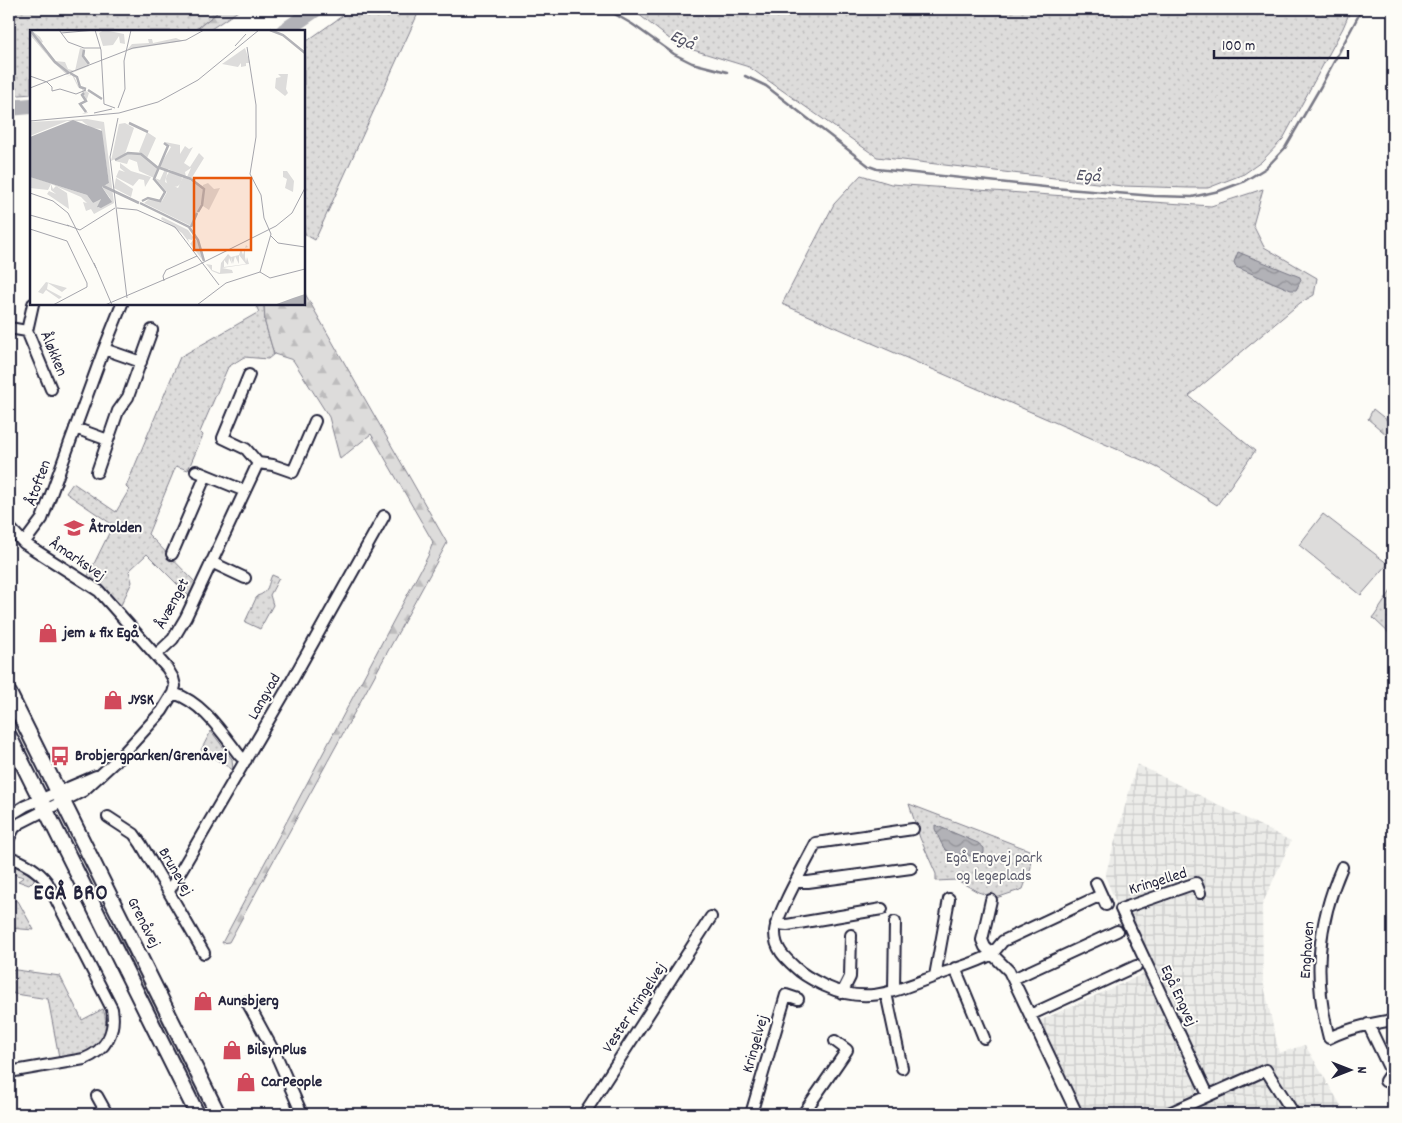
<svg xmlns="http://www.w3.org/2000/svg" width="1402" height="1123" font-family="Dekko,sans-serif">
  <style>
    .industrial { fill: url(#industrial-grid) }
    .green { fill: url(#green-dots); stroke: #807f8b }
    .forest { fill: url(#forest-firs); stroke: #807f8b }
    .pitch { fill: #dddcdb; stroke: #807f8b }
    .water { fill: url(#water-waves); stroke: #787885 }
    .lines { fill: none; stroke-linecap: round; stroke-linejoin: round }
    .stream { stroke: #787885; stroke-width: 2.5 }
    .river { stroke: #b2b2b7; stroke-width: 16 }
    .street-casing { stroke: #22223b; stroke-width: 14 }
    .secondary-casing { stroke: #22223b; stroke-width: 18 }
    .street { stroke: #fdfcf7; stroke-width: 10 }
    .secondary { stroke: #fdfcf7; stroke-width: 14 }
    .labels { text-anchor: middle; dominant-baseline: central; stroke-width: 4; stroke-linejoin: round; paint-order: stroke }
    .street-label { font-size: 16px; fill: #22223b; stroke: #fdfcf7 }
    .poi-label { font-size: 16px; font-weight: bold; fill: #22223b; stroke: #fdfcf7; text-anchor: start }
    .park-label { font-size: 16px; fill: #5a5a6b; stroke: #fdfcf7 }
    .water-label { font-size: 18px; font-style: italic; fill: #545466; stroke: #fdfcf7 }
    .district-label { font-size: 21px; font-weight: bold; letter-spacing: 1px; fill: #22223b; stroke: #fdfcf7 }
    .inset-river { fill: none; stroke: #b2b2b7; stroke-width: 2.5 }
    .inset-road { fill: none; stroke: #a5a5ac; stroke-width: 1 }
    .view { fill: #e8590c; fill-opacity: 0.15; stroke: #e8590c; stroke-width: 2.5 }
    .inset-edge { fill: none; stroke: #22223b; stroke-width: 2.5 }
  </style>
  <defs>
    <pattern id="industrial-grid" width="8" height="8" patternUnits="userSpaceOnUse" patternTransform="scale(1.25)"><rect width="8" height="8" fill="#ecece9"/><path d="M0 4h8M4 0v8" fill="none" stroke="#cacac9"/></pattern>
    <pattern id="green-dots" width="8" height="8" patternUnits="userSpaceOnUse" patternTransform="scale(1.25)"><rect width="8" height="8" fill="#dddcdb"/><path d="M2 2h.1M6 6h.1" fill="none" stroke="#bdbcbd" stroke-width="1.8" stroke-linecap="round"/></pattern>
    <pattern id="forest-firs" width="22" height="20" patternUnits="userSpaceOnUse" patternTransform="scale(1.25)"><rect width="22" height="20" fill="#dddcdb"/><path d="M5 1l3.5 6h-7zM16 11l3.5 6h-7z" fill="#bdbcbd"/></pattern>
    <pattern id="water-waves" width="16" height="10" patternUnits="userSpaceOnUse" patternTransform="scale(1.25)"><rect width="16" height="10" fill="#b2b2b7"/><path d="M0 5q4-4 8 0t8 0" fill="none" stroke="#909096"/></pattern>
  </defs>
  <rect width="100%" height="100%" fill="#fdfcf7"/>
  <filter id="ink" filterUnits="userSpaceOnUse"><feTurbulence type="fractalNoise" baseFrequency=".02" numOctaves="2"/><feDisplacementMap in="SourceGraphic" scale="10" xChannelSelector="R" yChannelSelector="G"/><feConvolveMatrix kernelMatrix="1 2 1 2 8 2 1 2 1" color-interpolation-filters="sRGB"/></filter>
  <g filter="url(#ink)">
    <path class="industrial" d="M1137 764 1291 841 1262 905 1263 981 1279 1053 1305 1045 1346 1114H1083L1039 1021 1145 973 1105 876Z"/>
    <path class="green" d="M9 9H222L194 31H31V94L9 96Z
      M352 9H420L315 240 306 235 304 230V43Z
      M632 9H1351L1343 28 1283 139 1261 162 1244 174 1208 188H1189L1122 186 877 157 749 67 677 45Z
      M861 175 891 184 1211 206 1263 189 1253 225 1264 247 1317 278 1314 295 1300 303 1189 396 1255 451 1217 505 1160 469 1144 461 782 304 834 204Z
      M255 304H264L265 323 274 354 268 359 244 357 228 367 200 432 203 435 188 470 176 466 148 534 196 583 189 596 147 554 129 571 132 582 121 605 88 576 113 525 66 493 73 483 116 512 129 490 126 487 180 357 259 312Z
      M272 575 279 578 270 595 273 605 260 629 245 622 257 596C269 593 268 583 272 575Z
      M1393 588V637L1373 618Z
      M211 731 232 759 233 770 201 750Z
      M909 804 1029 850 1031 867 1023 889 996 898 978 892 957 880 936 881V874L920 838Z
      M59 819 110 921 147 986 212 1114H203L57 820Z
      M9 865 15 866 34 877V880L29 885 18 881 24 877 9 873Z
      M9 900 18 901 34 930 9 928Z
      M9 969 60 976 82 1020 103 1009C110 1027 102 1048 82 1053 75 1055 66 1056 59 1057L48 999 9 993Z"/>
    <path class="forest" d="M222 9H241L208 31H194Z
      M304 292 447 543 229 942 222 943 428 556 433 542 371 434 340 459 329 417 293 360 274 354 265 323 264 304H304Z
      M1373 409 1393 425V440L1368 419Z"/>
    <path class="pitch" d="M1323 514 1388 564 1361 595 1299 545Z"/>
    <path class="water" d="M1238 252 1300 277 1301 280 1296 290H1291L1236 267 1234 262Z
      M935 825 978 843 984 848V853C973 857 952 858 944 848 940 842 938 835 935 829Z"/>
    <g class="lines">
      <path class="stream" d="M606 9 632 24 674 54 692 63 727 72
        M745 76 766 86 869 166 877 169 1054 188 1154 196 1192 197 1219 191 1243 182 1266 168 1285 148 1321 86 1362 9"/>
      <path class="river" d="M284 31 316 9
        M9 108 31 106"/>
      <defs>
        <path id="street" d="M9 328 27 331 33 304
          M27 331 51 389
          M104 349 141 362
          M249 375 223 438 246 449 258 463 273 465 293 472 315 421
          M75 428 108 440
          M196 471 245 491
          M97 472 118 411 128 397 152 330
          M9 527 24 543 99 591 167 668 173 678 175 686 173 693 162 711 121 756 83 791 20 823 14 828 9 838
          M24 543 42 519 104 349 122 304
          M172 554 206 475
          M211 562 245 578
          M156 655 173 639 186 617 258 463
          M173 693C203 702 222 733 240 756L246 760
          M9 816 25 806 96 776
          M108 817 134 834 141 844 204 953
          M913 829 816 843C807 861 774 918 775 933 775 949 785 958 796 968 804 976 815 981 825 986 868 1006 897 990 938 975 956 968 975 964 992 954L1009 971 1077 1114
          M9 857C24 862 37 869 47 882L112 1009C116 1032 106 1050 84 1059L9 1072
          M1342 867C1317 924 1313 978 1329 1038 1349 1028 1370 1024 1393 1020
          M797 882H808L911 868
          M1096 883 1106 905
          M169 891 291 682 384 516
          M1200 893 1196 883 1121 909 1208 1095
          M991 900 982 940 985 947 992 954 1003 941 1101 895
          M776 924 787 925 882 909
          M955 968 984 1038
          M935 976 949 899
          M1013 979 1117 931
          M894 990 895 922
          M842 993 850 977 851 935
          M886 993 902 1068
          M247 1002 278 1059 302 1114
          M1030 1015 1136 966
          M1368 1024 1391 1072 1385 1081
          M97 1096 107 1114
          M584 1114 711 917
          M751 1114 786 995 798 999
          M803 1114 847 1050 835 1041
          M1167 1114 1266 1070 1294 1114"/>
        <path id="secondary" d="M9 693 218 1114
          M9 736 197 1114"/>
      </defs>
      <use href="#street" class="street-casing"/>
      <use href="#secondary" class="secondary-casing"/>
      <use href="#street" class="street"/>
      <use href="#secondary" class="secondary"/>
    </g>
  </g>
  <defs>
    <symbol id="school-bare" viewBox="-9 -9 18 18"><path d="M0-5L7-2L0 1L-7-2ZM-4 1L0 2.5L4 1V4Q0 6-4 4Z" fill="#d1495b" stroke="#fdfcf7" stroke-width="2.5" paint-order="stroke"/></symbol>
    <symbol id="shop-bare" viewBox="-9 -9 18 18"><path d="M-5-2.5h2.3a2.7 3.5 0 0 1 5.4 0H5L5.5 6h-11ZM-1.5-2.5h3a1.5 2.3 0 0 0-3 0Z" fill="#d1495b" stroke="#fdfcf7" stroke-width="2.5" paint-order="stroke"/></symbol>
    <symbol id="bus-bare" viewBox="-9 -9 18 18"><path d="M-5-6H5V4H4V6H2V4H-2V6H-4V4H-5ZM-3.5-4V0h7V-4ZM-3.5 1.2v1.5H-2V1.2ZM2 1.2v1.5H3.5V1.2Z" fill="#d1495b" stroke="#fdfcf7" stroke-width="2.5" paint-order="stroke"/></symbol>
  </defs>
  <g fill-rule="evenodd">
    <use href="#school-bare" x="60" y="514" width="28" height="28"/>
    <use href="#shop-bare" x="34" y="619" width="28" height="28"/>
    <use href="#shop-bare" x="99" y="686" width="28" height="28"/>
    <use href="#bus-bare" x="46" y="742" width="28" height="28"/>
    <use href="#shop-bare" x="189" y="987" width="28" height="28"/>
    <use href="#shop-bare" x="218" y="1036" width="28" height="28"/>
    <use href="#shop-bare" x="232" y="1068" width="28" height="28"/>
  </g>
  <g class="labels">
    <g class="street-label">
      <text transform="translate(53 354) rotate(67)">Åløkken</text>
      <text transform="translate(39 483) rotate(-70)">Åtoften</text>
      <text transform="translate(77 560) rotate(34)">Åmarksvej</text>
      <text transform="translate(173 604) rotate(-62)">Åvænget</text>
      <text transform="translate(265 697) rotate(-60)">Langvad</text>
      <text transform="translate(175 872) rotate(60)">Brunevej</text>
      <text transform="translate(1158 882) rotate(-17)">Kringelled</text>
      <text transform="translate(143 923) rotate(63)">Grenåvej</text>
      <text transform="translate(1308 950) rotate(-86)">Enghaven</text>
      <text transform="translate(1178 996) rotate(65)">Egå Engvej</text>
      <text transform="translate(635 1008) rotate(-57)">Vester Kringelvej</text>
      <text transform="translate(756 1044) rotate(-74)">Kringelvej</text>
    </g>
    <g class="poi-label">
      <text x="89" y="528">Åtrolden</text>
      <text x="63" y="633">jem &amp; fix Egå</text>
      <text x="128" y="700">JYSK</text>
      <text x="75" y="756">Brobjergparken/Grenåvej</text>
      <text x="218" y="1001">Aunsbjerg</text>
      <text x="247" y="1050">BilsynPlus</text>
      <text x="261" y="1082">CarPeople</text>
    </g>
    <g class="park-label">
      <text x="994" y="858">Egå Engvej park<tspan x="994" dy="18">og legeplads</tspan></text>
    </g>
    <g class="water-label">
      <text transform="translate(682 41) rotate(25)">Egå</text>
      <text transform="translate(1088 177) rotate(4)">Egå</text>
    </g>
    <g class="district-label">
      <text x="71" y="895">EGÅ BRO</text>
    </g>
  </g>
  <g transform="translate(30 30)">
    <rect width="275" height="275" fill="#fdfcf7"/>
    <path d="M1 0 10 7 13 12 11 13 4 3 17 24 23 28 24 31V32L35 41 39 42 25 31 35 32 38 39 45 41 50 18 55 19 54 26 59 36 37 45 23 32 0 5ZM215 18 220 33H216V36L211 37V33L208 37 192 34ZM43 44 49 57 59 63 56 72 51 74 58 83 52 84 56 82 49 74 55 70 52 59 48 57 42 45 35 47ZM95 93 104 98 95 124 81 131 89 94ZM117 102 126 108 117 128 109 122ZM135 112 150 115V124L155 116 159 119 163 117 154 133 160 137 169 123 174 128 161 149 157 147 161 138 155 142 156 147 138 139 135 152 148 158 153 147 173 156 172 175 161 196 114 173 118 170 132 171 137 162 125 148 130 150 135 139 129 137 141 117ZM99 123 111 124 128 138 124 148 109 141 107 132 99 129 97 134 85 131ZM253 141H257L264 151 263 162 255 158 257 149 253 147ZM86 148 103 159 101 167 84 158ZM178 153 184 159 190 158 179 180 173 176V155ZM132 187 158 200 163 207 162 210 158 209 160 214 164 209 168 211 174 232 152 203 131 189ZM216 215 218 217 215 218V227L216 232 217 227 219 234 192 238 202 240 203 243 189 244 182 241 176 234 182 235V240L190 243 191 233 198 224 201 227 209 225V234L205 226 203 234 201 227 202 234 199 228 198 235 194 230V237L216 234 209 225 211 219 213 225ZM16 252 37 258 32 262 18 253 17 259 32 267 29 269 16 260 13 264 8 262Z" fill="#dddcdb"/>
    <path d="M74 0 94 4 95 14 90 13 89 6 83 15 73 16 69 3ZM146 8 153 11 97 20 102 14 119 13 118 9H122L123 13ZM248 44H258L256 59 258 63 255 66 245 58 246 48 251 47ZM90 133 101 141 121 147 115 157 114 150 109 149 103 156 86 147 89 140 95 142 90 138ZM136 149a8 8 0 1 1 16 0a8 8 0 1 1-16 0ZM21 154 23 159 26 156 37 163 39 179 17 164 19 161 26 164 21 160Z" fill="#dddcdb"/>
    <path d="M57 89 74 92 84 173 64 184 61 179 56 181 53 172 57 173 51 167 21 154 18 160 0 158 1 147 57 165 63 173 67 168 71 169 68 178 74 176 80 168 72 157 79 153 71 99 61 98 52 91H37L0 106V92Z" fill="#dddcdb"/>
    <path d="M43 90 72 101 79 153 72 157 82 172 71 178 67 177 71 169 63 173 57 165 0 147V107ZM275 264V275H244L263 268Z" fill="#b2b2b7"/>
    <path class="inset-river" d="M0 0 25 32 39 43M240 0 253 5 275 23M54 20 53 26 59 34M40 43 47 47 50 57 56 59M58 60 72 69M54 63 52 65 56 71 50 74 56 82M99 93 118 102M85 130 98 123 111 124 128 138M130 138 161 149M161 149 174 159 172 175 168 182M73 156 109 173M112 171 118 168 130 171 135 162 124 149 138 116 134 113M110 173 159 197 168 210 174 231M161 197 167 183"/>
    <path class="inset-road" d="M29 0 38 12 54 18H71M65 0 71 20 74 74 85 78M31 3 66 0M205 16 216 4M217 17 226 75V107L220 144 231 165 234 188 241 204 230 242M0 46 17 52 22 57V61L30 59 46 64 56 60M0 58 103 18 156 10 174 0M88 78 95 59 94 31 101 0M64 83 82 79M88 88 80 127 97 268M0 91 89 83 128 72 168 50 229 0M0 163 23 171 38 183 66 238M87 178 107 180 145 197 189 255M0 185 39 196M37 195 50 200 85 178M0 199 37 211 57 253V257L23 275M241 206 248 213 275 217M64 233 82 275M134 251 133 246 136 240 167 226M75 275 166 236 246 196 262 183 275 158M167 275 196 253 230 242 240 248 275 239"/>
    <path class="view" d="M164 148H221V220H164Z"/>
    <rect width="275" height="275" class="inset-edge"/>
  </g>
  <rect width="1402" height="1123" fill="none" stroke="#fdfcf7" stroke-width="30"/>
  <rect x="15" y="15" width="1372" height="1093" fill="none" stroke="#22223b" stroke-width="2" filter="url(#ink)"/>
  <g transform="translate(1350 1070) rotate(90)" stroke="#fdfcf7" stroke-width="4" paint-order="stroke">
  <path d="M0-4L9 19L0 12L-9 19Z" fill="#22223b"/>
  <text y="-8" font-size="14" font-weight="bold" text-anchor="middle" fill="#22223b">N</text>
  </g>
  <path d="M1214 50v8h134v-8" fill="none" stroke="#22223b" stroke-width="2.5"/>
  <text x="1222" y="50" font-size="15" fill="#22223b" stroke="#fdfcf7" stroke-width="4" paint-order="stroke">100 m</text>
</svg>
